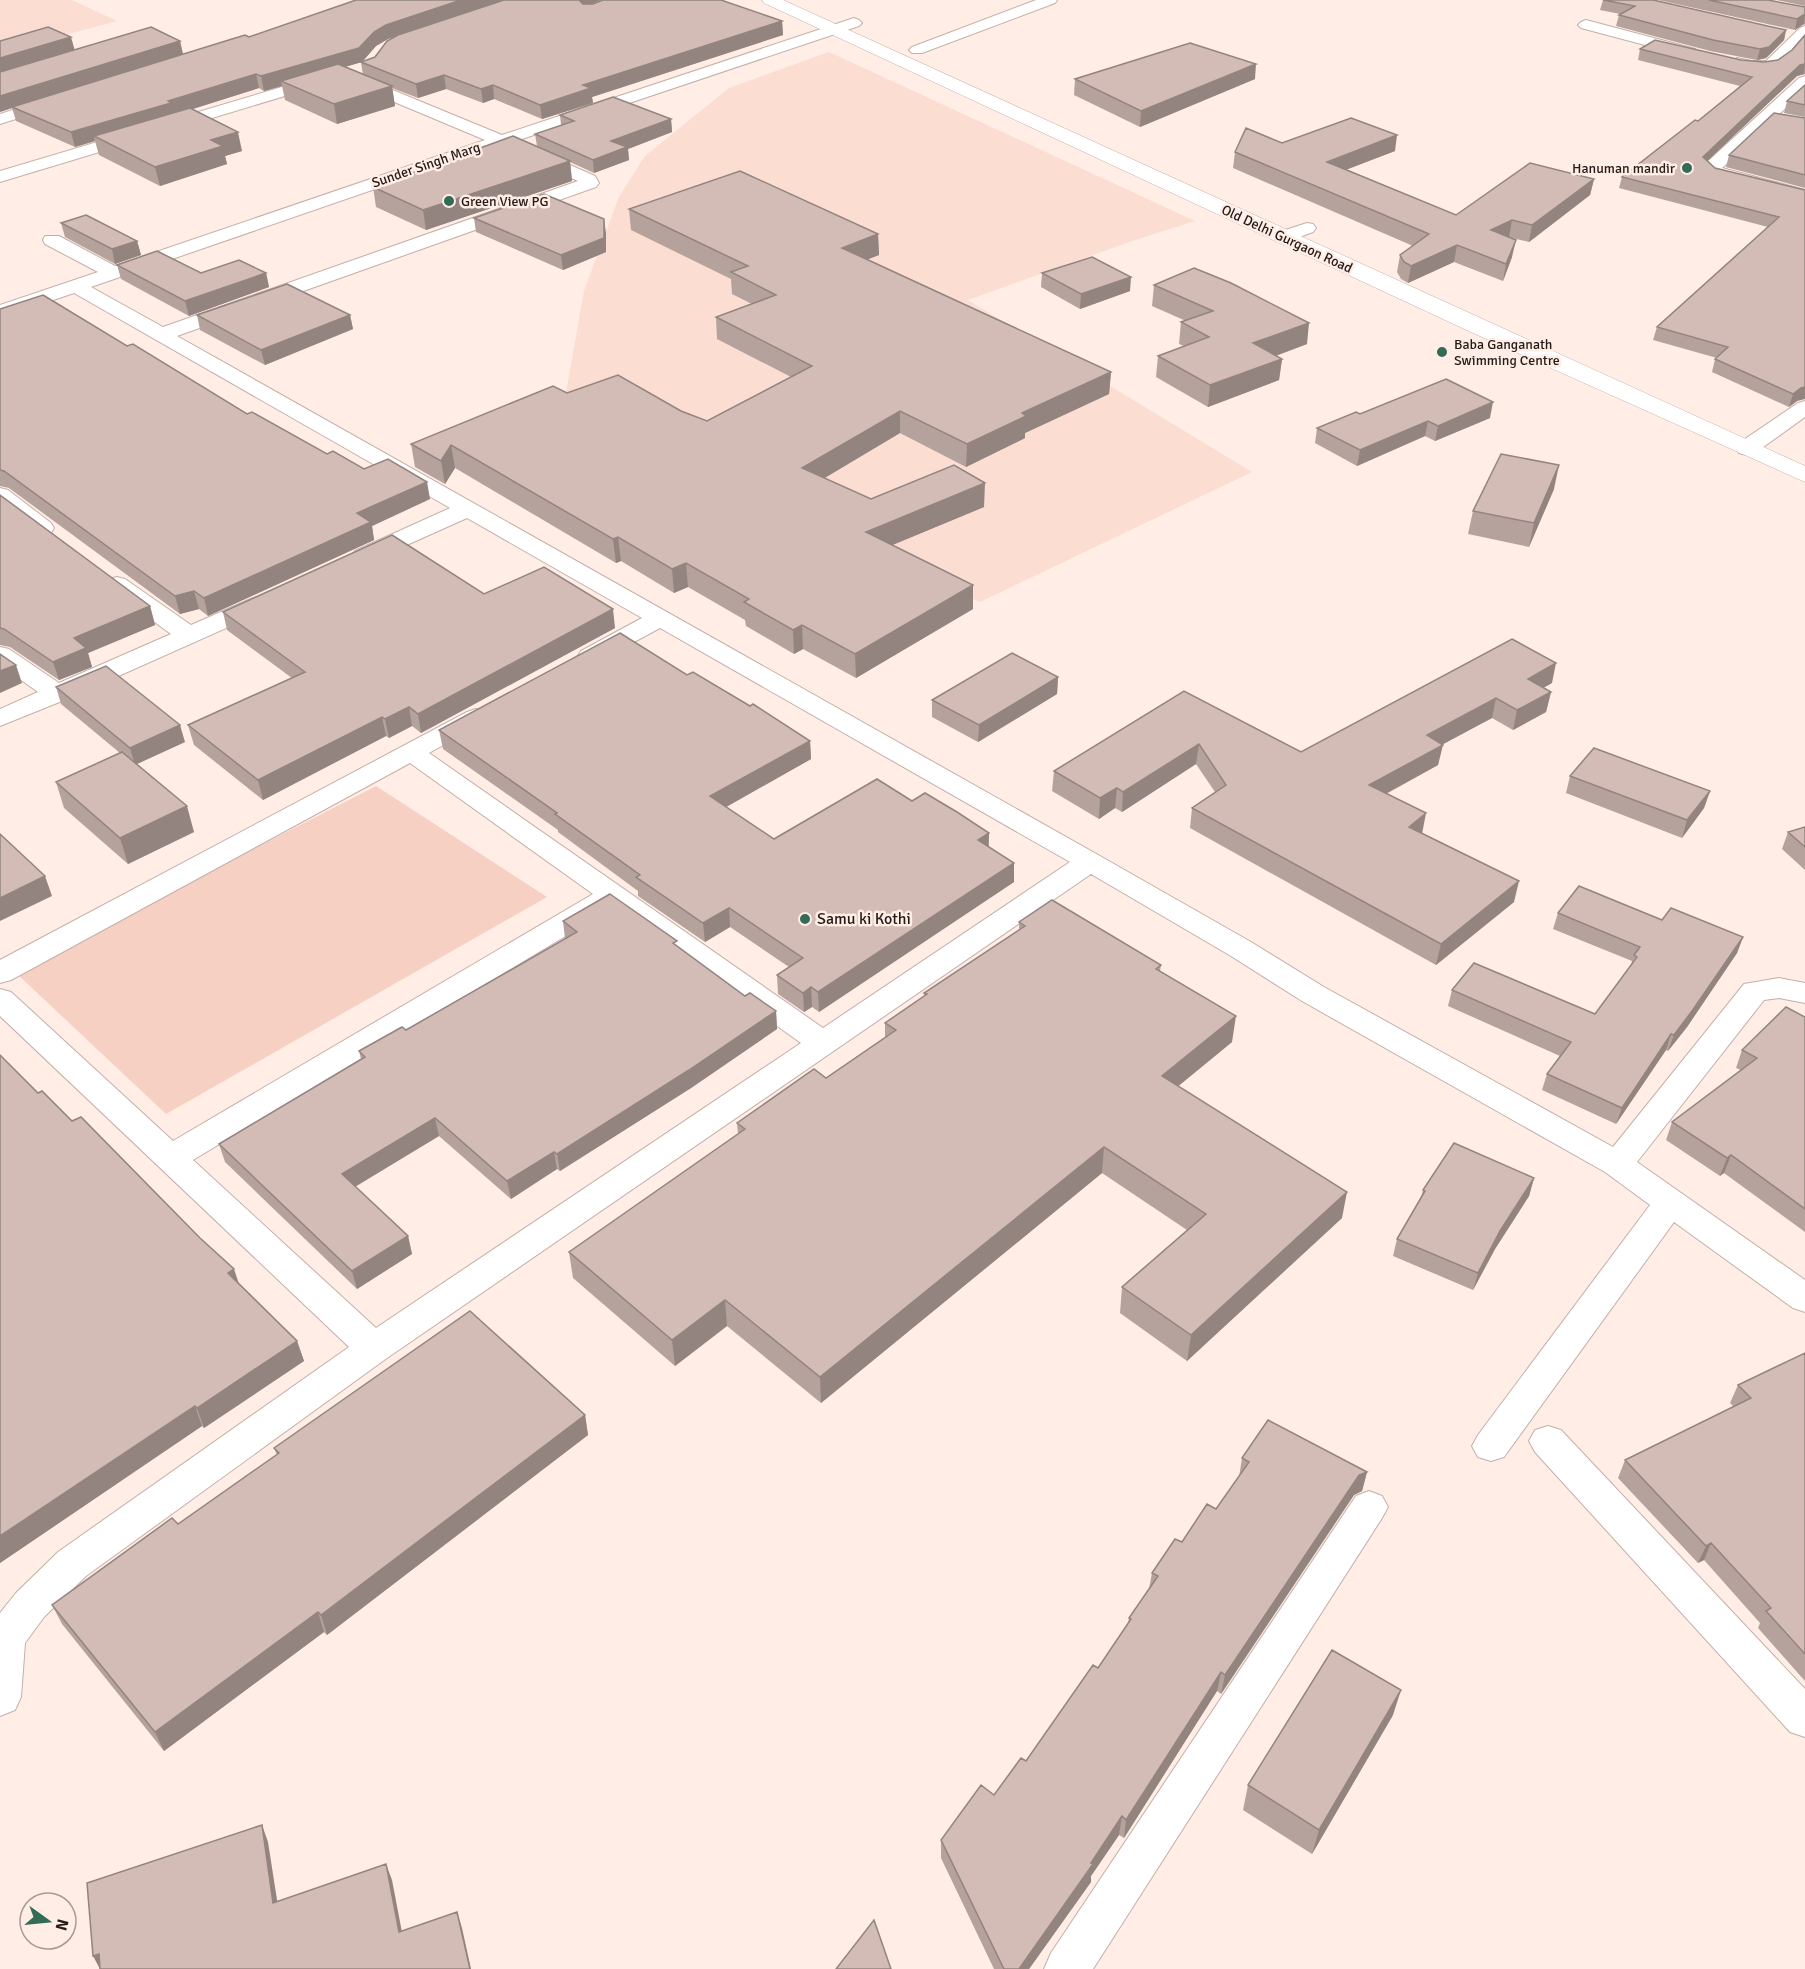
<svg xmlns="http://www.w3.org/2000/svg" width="1805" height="1969" font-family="Signika,sans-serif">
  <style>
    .built { fill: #fbddd2 }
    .green { fill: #f6d0c2 }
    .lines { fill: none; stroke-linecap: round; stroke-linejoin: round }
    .street-casing { stroke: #c4afa7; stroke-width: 2 }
    .secondary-casing { stroke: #c4afa7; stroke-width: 1 }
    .street { fill: #fff; fill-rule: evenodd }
    .secondary { fill: #fff; fill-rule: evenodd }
    .wall { fill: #b5a29c; fill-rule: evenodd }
    .shaded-wall { fill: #93847f }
    .building { fill: #d2bcb5; stroke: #93847f; stroke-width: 1.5 }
    .poi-dot { fill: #326c56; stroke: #ffede6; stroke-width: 2 }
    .labels { text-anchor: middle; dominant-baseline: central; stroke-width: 5; stroke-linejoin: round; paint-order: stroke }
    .far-street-label { font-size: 14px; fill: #231b18; stroke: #ffede6 }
    .far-poi-label { font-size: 14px; fill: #231b18; stroke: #ffede6; text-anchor: start }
    .poi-label { font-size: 16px; fill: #231b18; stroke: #ffede6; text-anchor: start }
  </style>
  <rect width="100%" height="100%" fill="#ffede6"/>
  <path class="built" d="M0 0H72L117 21 0 52Z
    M829 52 1195 221 1132 241 968 300 1252 472 980 602 756 500 564 404 584 291 619 197 645 156 729 88Z"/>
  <path class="green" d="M376 786 547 897 166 1114 15 972Z"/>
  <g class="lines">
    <defs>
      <path id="street" d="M1036 0H1057L1055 3 922 53H912L909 50 912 47Z
        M854 18 859 20 862 23 859 26 516 141 595 176 599 183 596 187 177 336 1100 856 1251 942 1324 987 1613 1147 1744 984 1779 978 1805 983V1003L1779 998 1764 1000 1637 1162 1805 1280V1312L1793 1308 1674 1222 1504 1457 1491 1461 1478 1457 1472 1446 1478 1435 1650 1205 1605 1172 1302 1001 1231 956 1091 874 387 1358 86 1576 44 1617 25 1643 21 1697 15 1710 0 1716V1613L16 1593 58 1552 349 1347 0 1016V989L11 992 173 1141 593 894 410 763 11 980 0 983V960L467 712 476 709 485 712 489 717 485 722 429 753 823 1028 1070 862 660 628 599 661 590 663 581 661 578 656 581 651 642 618 467 518 371 561 363 563 355 561 351 556 355 551 450 508 74 293 0 318V305L98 272 45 244 43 240 45 236H59L115 266 485 140 349 83 347 80 349 77H361L502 135ZM500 146 578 181 163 327 91 287ZM612 908 801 1043 376 1328 193 1160Z
        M1586 20 1695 49 1698 52 1690 57 1581 28 1578 25 1581 22Z
        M1805 26V39C1777 67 1773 77 1731 66L1729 63 1737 58 1751 61H1766L1800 28Z
        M322 75 328 77 330 80 328 83 0 182V171Z
        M1805 76V90L1722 168 1805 190V200L1713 178 1702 168 1705 164 1799 78Z
        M51 98 59 103 57 106 0 124V114Z
        M1307 223 1313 224 1316 228 1313 232 1283 243 1276 241 1274 237 1276 233Z
        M1805 401V417L1755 453 1747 455 1739 453 1736 448 1739 443 1798 403Z
        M0 488 8 490 51 523 54 528 51 533C32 538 15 517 0 506Z
        M117 577 125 579 191 625 253 598 262 596 271 598 274 603 271 608 67 699 0 726V709L38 692 0 665V647L9 649 59 683 171 634 109 589 105 584 109 579Z
        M1548 1426 1561 1430 1805 1689V1737L1790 1732 1535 1452 1529 1441 1535 1430Z
        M1369 1491 1382 1496 1388 1507 1382 1518 1093 1969H1044L1051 1953 1356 1496Z"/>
      <path id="secondary" d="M762 0H783L1805 466V482L1473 333 764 3Z"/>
    </defs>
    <use href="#street" class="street-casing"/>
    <use href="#secondary" class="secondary-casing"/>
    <use href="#street" class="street"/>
    <use href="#secondary" class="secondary"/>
  </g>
  <path class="wall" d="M504 0H601L592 4 782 21 783 35 592 97 593 103 542 119 494 99 483 103 446 89 418 98 392 88 395 106 337 124 285 100 282 86 264 91 259 88 192 109 242 151 225 156 227 164 160 186 99 155 95 141 75 147 16 121 12 108 0 112 75 50 180 41 183 54 249 37ZM395 36 375 57 362 62 376 46 388 39ZM361 62 363 75 344 67Z
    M1603 0H1657L1654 1 1786 30 1784 40 1766 58 1757 60 1710 51 1616 26 1619 15 1620 14 1600 10Z
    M1658 0H1768L1805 7V25L1804 24 1795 30Z
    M1777 0H1805V6Z
    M1805 35V74L1797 76 1707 161 1715 168 1805 190 1797 401 1789 407 1712 372 1715 359 1717 358 1653 340 1657 327 1768 227 1619 188 1622 177 1698 121 1740 86 1638 60 1640 49 1764 62 1778 60 1792 50Z
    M1075 79H1255L1140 127 1074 95Z
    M1805 85V117L1784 113 1787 101Z
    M560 115 671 119 672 132 628 149 629 160 594 173 570 162 572 181 426 230 376 207 373 187 537 146 535 134 561 125Z
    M1805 118V188L1726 167 1729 155Z
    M1282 143 1395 151 1346 169 1456 215 1594 179 1590 195 1529 242 1508 237 1512 257 1503 281 1454 262 1408 283 1401 279 1397 272 1400 255 1413 246 1233 168 1235 152Z
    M629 209 878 234 879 255 868 259 1111 372 1109 394 1025 433V438L966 467 900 433 824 478 871 499 984 507 892 545 973 585V609L856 678 803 649 794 654 746 626 745 620 688 587 674 593 621 561 616 563 455 468 445 484 415 467 411 444 567 393 681 411 707 421 791 377 717 339 716 317 752 304 732 294 731 279 631 230Z
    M474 218 606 233V252L563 270 476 232Z
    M61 223 137 241 141 255 115 264 65 237Z
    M117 265 201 273H266L269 287 189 316 121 279Z
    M1042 273 1130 291 1080 309 1041 287Z
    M1154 285 1307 344 1276 356 1282 359 1279 380 1208 407 1156 377 1158 356 1184 346 1179 344 1181 322 1186 321 1152 306Z
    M0 309 127 346 247 414 327 454 364 469 430 499 372 526 374 540 208 616 199 609 180 614 9 488 0 486Z
    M197 315H350L353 329 265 365 200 330Z
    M1360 414 1490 418 1435 441 1425 436 1357 466 1315 443 1317 428Z
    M1554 489 1529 547 1468 534 1473 511Z
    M0 495 150 606 155 625 88 653 92 667 59 680 10 647 0 645Z
    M484 594 615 628 421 733 412 726 389 738 386 736 263 800 194 745 188 725 292 678 227 630 223 612Z
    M687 675 750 706 810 741 811 759 726 807 774 839 912 801 989 833V847L1014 863V882L819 1012 812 1007 804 1012 778 994 777 975 789 967 730 927 705 942 638 896V891L558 832V830L443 749 439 730Z
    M1058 677 1057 694 978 742 932 717V700Z
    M1552 683 1543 688 1551 692 1546 712 1513 730 1492 718 1442 744 1438 765 1386 794 1422 834 1514 902 1436 965 1190 828 1192 808 1215 792 1196 764 1122 812 1115 808 1099 819 1052 791 1054 771 1184 691 1301 752Z
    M56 687 185 742 136 764 194 832 128 864 64 808 56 782 120 753 61 704Z
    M1570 776 1710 791 1704 808 1682 838 1566 793Z
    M1805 827V870L1782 849 1788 832Z
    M1558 913 1662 920 1743 937 1737 953 1687 1027 1668 1051 1666 1050 1616 1124 1542 1090 1547 1074 1560 1056 1448 1006 1452 990 1595 1014 1631 965 1632 961 1553 929Z
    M563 921 677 947 745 996 776 1011 777 1029 691 1088 560 1171 557 1169 511 1199 439 1136 355 1187 408 1236 412 1254 357 1289 225 1162 219 1144 361 1059 359 1051 406 1030 565 939Z
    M1019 922 1161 965 1160 971 1232 1042 1178 1086 1342 1218 1187 1361 1120 1313 1122 1287 1187 1230 1102 1173 821 1403 727 1326 675 1366 573 1278 569 1252 738 1134 737 1123 826 1078 885 1037V1023L924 996V993L1019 930Z
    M1805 1017V1232L1724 1173 1720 1176 1666 1140 1672 1122 1741 1070 1736 1068 1742 1050Z
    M0 1055 38 1093 297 1341 304 1361 204 1428 202 1426 0 1563Z
    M1534 1178 1529 1196 1495 1249 1473 1290 1393 1256 1397 1239 1421 1197 1423 1190Z
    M1805 1353V1681L1758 1628 1760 1623 1704 1560 1698 1563 1618 1478 1625 1460 1734 1407 1730 1403 1738 1385Z
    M585 1415 588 1435 327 1635 324 1632 164 1751 62 1624 52 1605 178 1524 277 1455 274 1448Z
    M1242 1458 1367 1472 1362 1491 1354 1495 1221 1694 1217 1691 1124 1838 1119 1835 1091 1876V1882L1029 1969H994L941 1858V1840L994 1795 1026 1761 1098 1668 1128 1623 1129 1618 1149 1589 1152 1573 1216 1509 1239 1477Z
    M1393 1715 1312 1854 1243 1810 1248 1785Z"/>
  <path class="shaded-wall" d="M461 0H503L388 39 376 46 362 62 288 84 281 81 282 86 264 91 261 76 386 25Z
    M579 0H601L583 7Z
    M1805 14 1804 24 1795 30 1797 19Z
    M782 21 783 35 592 97 593 103 542 119 540 105 583 85Z
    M1786 30 1784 40 1766 58 1757 60 1760 49Z
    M71 37 75 51 0 74V58Z
    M180 41 183 55 12 107V108L0 112V96Z
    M1256 64 1255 79 1140 127 1141 111Z
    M1805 64 1804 74 1797 76 1700 168 1703 157 1800 65Z
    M256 74 259 88 174 115 94 136 95 141 75 147 71 132Z
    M444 75 446 89 418 98 416 84Z
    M493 85 494 99 483 103 481 89Z
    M392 86 395 106 337 124 334 104Z
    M671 119 672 132 628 149 629 160 594 173 593 160 611 141Z
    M238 132 242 151 225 156 227 164 160 186 155 167 211 140Z
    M1397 135 1395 151 1325 178 1327 162Z
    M570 161 572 181 426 230 423 210Z
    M1594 179 1590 195 1529 242 1532 225Z
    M604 219 606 233V252L563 270 561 255Z
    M1512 220 1509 237 1488 246 1491 230Z
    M878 234 879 255 843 269 842 248Z
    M1516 240 1512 257 1503 281 1506 264Z
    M137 241 141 255 115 264 112 249Z
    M1457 245 1454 262 1408 283 1411 266Z
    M266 273 269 287 189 316 185 301Z
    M1131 277 1130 291 1080 309 1081 294Z
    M350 315 353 329 265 365 261 350Z
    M1309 323 1307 344 1250 365 1253 343Z
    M1282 359 1279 380 1208 407 1210 385Z
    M1111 372 1109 394 1025 433V438L966 467 967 444 1022 413Z
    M1805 387V399L1797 401 1789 407 1793 394 1801 388Z
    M1493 402 1490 418 1435 441 1438 426Z
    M900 411V433L803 491 802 468Z
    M1428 421 1425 436 1357 466 1360 450Z
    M451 445 455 468 445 484 441 461Z
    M1559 465 1554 489 1529 547 1534 523Z
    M427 482 430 499 372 526 374 540 208 616 204 598 357 513Z
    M985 483 984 507 866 556V532Z
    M618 537 621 561 616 563 613 539Z
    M686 563 688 587 674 593 672 569Z
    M973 585V609L856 678 855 654Z
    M194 591 199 609 180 614 175 596Z
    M150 606 155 625 88 653 92 667 59 680 53 662 74 638Z
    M613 609 615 628 421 733 418 714Z
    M802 625 803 649 794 654 793 630Z
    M1556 663 1552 683 1523 699 1528 679Z
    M16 665 22 683 0 693V671Z
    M1058 677 1057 694 978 742 979 725Z
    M1551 692 1546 712 1513 730 1517 710Z
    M1496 698 1492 718 1423 755 1427 735Z
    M409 707 412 726 389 738 385 719Z
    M382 717 386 736 263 800 258 780Z
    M180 725 185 742 135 765 130 748Z
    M810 741 811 759 712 815 710 796Z
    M1199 744 1196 764 1122 812 1123 792Z
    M1443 745 1438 765 1365 805 1369 785Z
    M1117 788 1115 808 1099 819 1100 798Z
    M1710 791 1704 808 1682 838 1687 820Z
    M187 806 194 832 128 864 120 838Z
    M1426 813 1422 834 1409 827Z
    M989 833 988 852 978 840Z
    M1014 863V882L819 1012 818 992Z
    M45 876 52 896 0 921V898Z
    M1519 881 1514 902 1436 965 1441 944Z
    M729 908 730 927 705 942 703 923Z
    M1743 937 1737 953 1687 1027 1668 1051 1674 1035Z
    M811 987 812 1007 804 1012 803 993Z
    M776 1011 777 1029 691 1088 560 1171 557 1154Z
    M1236 1016 1232 1042 1159 1102 1162 1076Z
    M1671 1034 1666 1050 1616 1124 1622 1108Z
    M435 1118 439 1136 346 1192 342 1174Z
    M1104 1147 1102 1173 821 1403 820 1377Z
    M554 1152 557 1169 511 1199 507 1181Z
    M1731 1155 1724 1173 1720 1176 1727 1158Z
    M1534 1178 1529 1196 1495 1249 1473 1290 1478 1273 1500 1231Z
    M1347 1192 1342 1218 1187 1361 1191 1335Z
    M408 1236 412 1254 357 1289 352 1271Z
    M234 1269 241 1290 228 1273Z
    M725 1300 727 1326 675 1366 672 1340Z
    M297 1341 304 1361 204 1428 197 1408Z
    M195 1406 202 1426 0 1563V1536Z
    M585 1415 588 1435 327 1635 321 1615Z
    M1367 1472 1362 1491 1354 1495 1221 1694 1225 1675 1359 1475Z
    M1711 1543 1704 1560 1698 1563 1706 1546Z
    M318 1612 324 1632 164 1751 155 1732Z
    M1221 1672 1217 1691 1124 1838 1126 1820Z
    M1401 1690 1393 1715 1312 1854 1319 1830Z
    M1122 1816 1119 1835 1091 1876V1882L1029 1969H1019Z
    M262 1825 268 1842 280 1919 273 1903Z
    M386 1864 392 1880 405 1948 399 1932Z
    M457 1912 462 1928 471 1969H470Z
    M99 1954 100 1969 93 1956Z"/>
  <path class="building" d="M356 0H461L386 25 374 32 359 48 261 76 256 74 168 101 171 103 71 132 12 107 232 39 245 35 249 37Z
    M504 0H579L583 4H593L603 0H721L782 21 583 85 591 88 540 105 493 85 481 89 444 75 416 84 361 62 375 57 387 41 398 35Z
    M1603 0H1653L1786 30 1769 47 1760 49 1713 40 1619 15 1635 6Z
    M1709 0H1768L1805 7V14L1797 19Z
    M48 27 71 37 0 58V41Z
    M151 27 180 41 0 96V72Z
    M1805 35V64L1800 65 1703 157 1715 168 1805 190V387L1801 388 1793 394 1715 359 1728 347 1657 327 1779 217 1622 177 1695 120 1698 121 1752 77 1640 49 1655 40 1741 60 1764 62 1778 60 1792 50Z
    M1190 43 1256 64 1141 111 1075 79Z
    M338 64 392 86 334 104 281 81Z
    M1805 85V105L1787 101Z
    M613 97 671 119 611 141 627 147 593 160 535 134 574 121 560 115Z
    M190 108 238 132 211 140 223 146 155 167 94 136Z
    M1774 113 1805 118V175L1729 155Z
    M1351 118 1397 135 1327 162 1456 215 1530 163 1594 179 1532 225 1512 220 1491 230 1516 240 1506 264 1457 245 1411 266 1404 262 1400 255 1429 234 1235 152 1246 128 1282 143Z
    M513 136 570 161 423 210 373 187Z
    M740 171 878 234 842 248 1111 372 1022 413 1026 416 967 444 900 411 802 468 871 499 954 465 985 483 866 532 973 585 855 654 802 625 793 630 744 602 749 599 686 563 672 569 618 537 613 539 451 445 441 461 411 444 553 386 567 393 618 375 681 411 707 421 812 366 716 317 776 295 731 272 748 266 629 209Z
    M544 194 604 219V238L561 255 474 218Z
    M86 215 137 241 112 249 61 223Z
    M157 251 201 273 239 260 266 273 185 301 117 265Z
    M1092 257 1131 277 1081 294 1042 273Z
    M1194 268 1231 283 1309 323 1253 343 1282 359 1210 385 1158 356 1209 337 1181 322 1213 311 1154 285Z
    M287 284 350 315 261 350 197 315Z
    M43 295 127 346 133 344 247 414 252 412 327 454 333 451 364 469 388 459 427 482 357 513 371 522 204 598 194 591 175 596 4 471 0 470V309Z
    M1446 379 1493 402 1438 426 1428 421 1360 450 1317 428 1356 412 1360 414Z
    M1501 454 1559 465 1534 523 1473 511Z
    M0 495 150 606 74 638 86 648 53 662 4 629 0 628Z
    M392 535 484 594 544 567 613 609 418 714 409 707 385 719 382 717 258 780 188 725 305 672 223 612Z
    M620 633 687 675 693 672 750 706 753 704 810 741 710 796 774 839 877 779 912 801 925 793 957 812 989 833 978 840 1014 863 818 992 811 987 803 993 777 975 803 958 729 908 703 923 636 877 640 875 555 814 557 813 439 730Z
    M1512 639 1556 663 1528 679 1551 692 1517 710 1496 698 1427 735 1443 745 1369 785 1426 813 1409 827 1519 881 1441 944 1192 808 1226 785 1199 744 1123 792 1117 788 1100 798 1054 771 1184 691 1301 752Z
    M1012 653 1058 677 979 725 932 700Z
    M0 654 16 665 0 671Z
    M106 666 180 725 130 748 56 687Z
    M1594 748 1710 791 1687 820 1570 776Z
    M122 752 187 806 120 838 56 782Z
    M1805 827V847L1788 832Z
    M0 834 45 876 0 898Z
    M1579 886 1662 920 1671 908 1743 937 1692 1011 1674 1035 1671 1034 1622 1108 1547 1074 1571 1042 1452 990 1474 963 1595 1014 1637 957 1634 955 1640 947 1558 913Z
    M610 894 677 941 673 943 745 996 750 993 776 1011 689 1070 557 1154 554 1152 507 1181 435 1118 342 1174 408 1236 352 1271 219 1144 365 1057 359 1051 402 1027 406 1030 577 932 563 921Z
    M1052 900 1161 965 1156 969 1236 1016 1162 1076 1347 1192 1191 1335 1122 1287 1206 1214 1104 1147 820 1377 725 1300 672 1340 569 1252 745 1129 737 1123 814 1069 826 1078 896 1030 885 1023 927 994 924 993 1025 926 1019 922Z
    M1786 1007 1805 1017V1209L1731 1155 1727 1158 1672 1122 1757 1058 1742 1050Z
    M0 1055 38 1093 42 1091 72 1121 81 1117 200 1238 234 1269 228 1273 297 1341 197 1408 195 1406 0 1536Z
    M1454 1143 1534 1178 1500 1231 1478 1273 1397 1239 1425 1191 1423 1190Z
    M470 1311 585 1415 321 1615 318 1612 155 1732 52 1605 172 1518 178 1524 279 1453 274 1448Z
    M1805 1353V1654L1766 1611 1771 1608 1711 1543 1706 1546 1625 1460 1751 1398 1738 1385Z
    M1268 1420 1367 1472 1359 1475 1225 1675 1221 1672 1126 1820 1122 1816 1091 1863 1093 1864 1019 1969H1004L941 1840 981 1785 994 1795 1021 1758 1026 1761 1093 1665 1098 1668 1131 1619 1129 1618 1158 1576 1152 1573 1175 1539 1182 1542 1207 1504 1216 1509 1249 1462 1242 1458Z
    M1332 1650 1401 1690 1319 1830 1248 1785Z
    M262 1825 273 1903 386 1864 399 1932 457 1912 470 1969H100L99 1954 93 1956 87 1883Z
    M874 1920 891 1969H836Z"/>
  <g class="poi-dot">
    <circle cx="1687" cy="168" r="6"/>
    <circle cx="449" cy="201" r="6"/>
    <circle cx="1442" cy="352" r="6"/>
    <circle cx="805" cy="919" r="6"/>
  </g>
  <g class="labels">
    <g class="far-street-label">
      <text transform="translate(426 165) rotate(-19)">Sunder Singh Marg</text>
      <text transform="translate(1287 239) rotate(25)">Old Delhi Gurgaon Road</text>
    </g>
    <g class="far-poi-label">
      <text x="1675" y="168" text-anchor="end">Hanuman mandir</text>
      <text x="461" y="201">Green View PG</text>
      <text x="1454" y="344">Baba Ganganath<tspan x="1454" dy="16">Swimming Centre</tspan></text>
    </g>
    <g class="poi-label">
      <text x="817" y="919">Samu ki Kothi</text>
    </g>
  </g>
  <g transform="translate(48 1921) rotate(105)"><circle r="28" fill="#ffede6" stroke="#a79994" stroke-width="1.5"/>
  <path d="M0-4.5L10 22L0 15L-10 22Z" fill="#326c56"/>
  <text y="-9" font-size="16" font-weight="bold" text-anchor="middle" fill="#231b18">N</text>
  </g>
</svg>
